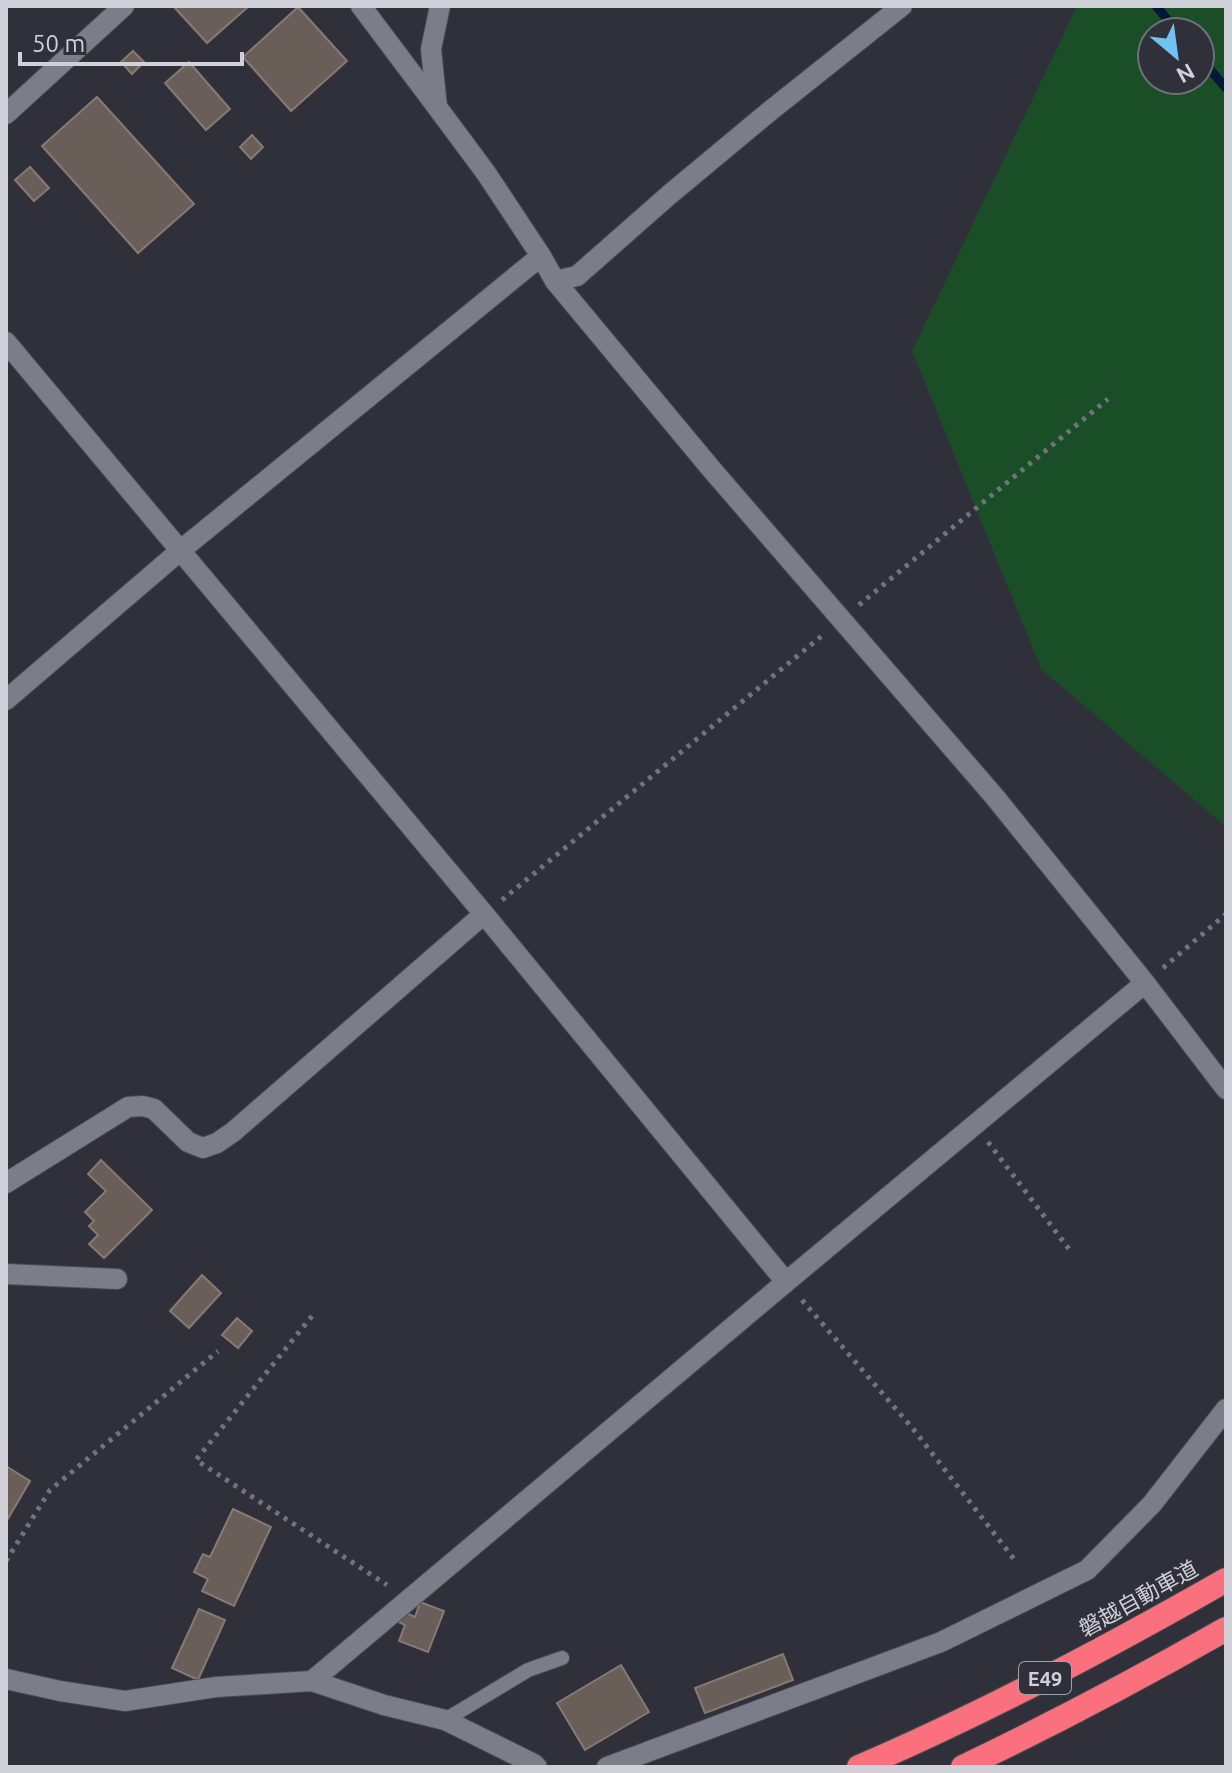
<svg xmlns="http://www.w3.org/2000/svg" width="1232" height="1773" font-family="Ubuntu,'Noto Sans JP',sans-serif">
  <style>
    .green { fill: #194e27; fill-rule: evenodd }
    .lines { fill: none; stroke-linecap: round; stroke-linejoin: round }
    .stream { stroke: #021838; stroke-width: 9 }
    .building { fill: #6a5e58; stroke: #877a75; stroke-width: 2 }
    .lane-casing { stroke: #4b4c54; stroke-width: 16 }
    .street-casing { stroke: #4b4c54; stroke-width: 22 }
    .highway-casing { stroke: #4b4c54; stroke-width: 26 }
    .path { stroke: #72737b; stroke-width: 5; stroke-dasharray: 4 6; stroke-linecap: butt }
    .lane { stroke: #7b7d88; stroke-width: 14 }
    .street { stroke: #7b7d88; stroke-width: 20 }
    .highway { stroke: #fb707d; stroke-width: 24 }
    .labels { text-anchor: middle; dominant-baseline: central; stroke-width: 8; stroke-linejoin: round; paint-order: stroke }
    .shield { fill: #2f303a; stroke: #a0a1a9; stroke-width: 2 }
    .shield-label { font-size: 20px; font-weight: bold; fill: #d0d1d8 }
    .street-label { font-size: 22px; fill: #d0d1d8; stroke: #2f303a }
  </style>
  <rect width="100%" height="100%" fill="#2f303a"/>
  <path class="green" d="M1077 6H1226V827L1041 669 912 351ZM1152 32H1200V80H1152Z"/>
  <g class="lines">
    <path class="stream" d="M1156 6 1178 32
      M1200 58 1226 88"/>
  </g>
  <path class="building" d="M173 6H249L207 43Z
    M298 7 347 61 291 111 243 57Z
    M133 51 144 62 132 74 121 62Z
    M189 62 230 109 206 130 165 83Z
    M97 97 194 204 138 253 42 146Z
    M252 135 263 147 251 159 240 147Z
    M30 167 49 188 34 201 15 180Z
    M101 1160 152 1210 104 1258 89 1244 98 1235 89 1226 94 1221 85 1212 106 1191 88 1174Z
    M202 1275 221 1293 189 1328 170 1311Z
    M237 1318 252 1331 238 1348 222 1335Z
    M6 1466 30 1481 6 1522Z
    M233 1509 271 1527 234 1606 202 1591 208 1579 194 1572 203 1554 210 1557Z
    M420 1602 444 1611 428 1652 399 1641 405 1625 399 1622 404 1612 415 1617Z
    M199 1609 225 1620 198 1680 172 1668Z
    M783 1654 793 1680 705 1713 695 1688Z
    M621 1665 649 1712 585 1750 557 1703Z"/>
  <g class="lines">
    <defs>
      <path id="lane" d="M445 1720 528 1670 562 1658"/>
      <path id="street" d="M361 6 437 107
        M440 6 431 49 437 107 486 173 541 256 555 281 713 471 994 796 1145 983 1226 1089
        M6 114 124 6
        M555 281 577 276 669 195 770 111 902 6
        M6 342 484 914 786 1282
        M6 700 181 550 541 256
        M6 1183 128 1107 143 1106 154 1109 188 1142 203 1148 217 1143 233 1132 484 914
        M6 1274 117 1279
        M6 1679 60 1691 125 1701 216 1687 312 1681 384 1705 445 1720 534 1764 537 1767
        M312 1681 786 1282 1145 983
        M607 1767 941 1642 1087 1570 1152 1504 1226 1409"/>
      <path id="highway" d="M859 1767C985 1713 1107 1648 1226 1580
        M963 1767C1053 1724 1140 1678 1226 1629"/>
    </defs>
    <use href="#lane" class="lane-casing"/>
    <use href="#street" class="street-casing"/>
    <use href="#highway" class="highway-casing"/>
    <path class="path" d="M859 605 1108 399
      M502 900 824 634
      M1163 968 1226 914
      M988 1142 1072 1253
      M802 1300 914 1430 1014 1559
      M312 1316 196 1460 387 1585
      M6 1561 50 1490 218 1351"/>
    <use href="#lane" class="lane"/>
    <use href="#street" class="street"/>
    <use href="#highway" class="highway"/>
  </g>
  <g class="labels">
    <rect class="shield" x="1019" y="1662" width="52" height="32" rx="6"/>
    <g class="shield-label">
      <text x="1045" y="1678">E49</text>
    </g>
    <g class="street-label">
      <text transform="translate(1138 1598) rotate(-29)">磐越自動車道</text>
    </g>
  </g>
  <rect width="1232" height="1773" fill="none" stroke="#d0d1d8" stroke-width="16"/>
  <g transform="translate(1176 56) rotate(151)"><circle r="38" fill="#2f303a" stroke="#6f7079" stroke-width="2"/>
  <path d="M0-6L14 30L0 20L-14 30Z" fill="#71c1f5"/>
  <text y="-12" font-size="22" font-weight="bold" text-anchor="middle" fill="#d0d1d8">N</text>
  </g>
  <path d="M20 52v12h222v-12" fill="none" stroke="#d0d1d8" stroke-width="4"/>
  <text x="32" y="52" font-size="24" fill="#d0d1d8" stroke="#2f303a" stroke-width="6" paint-order="stroke">50 m</text>
</svg>
